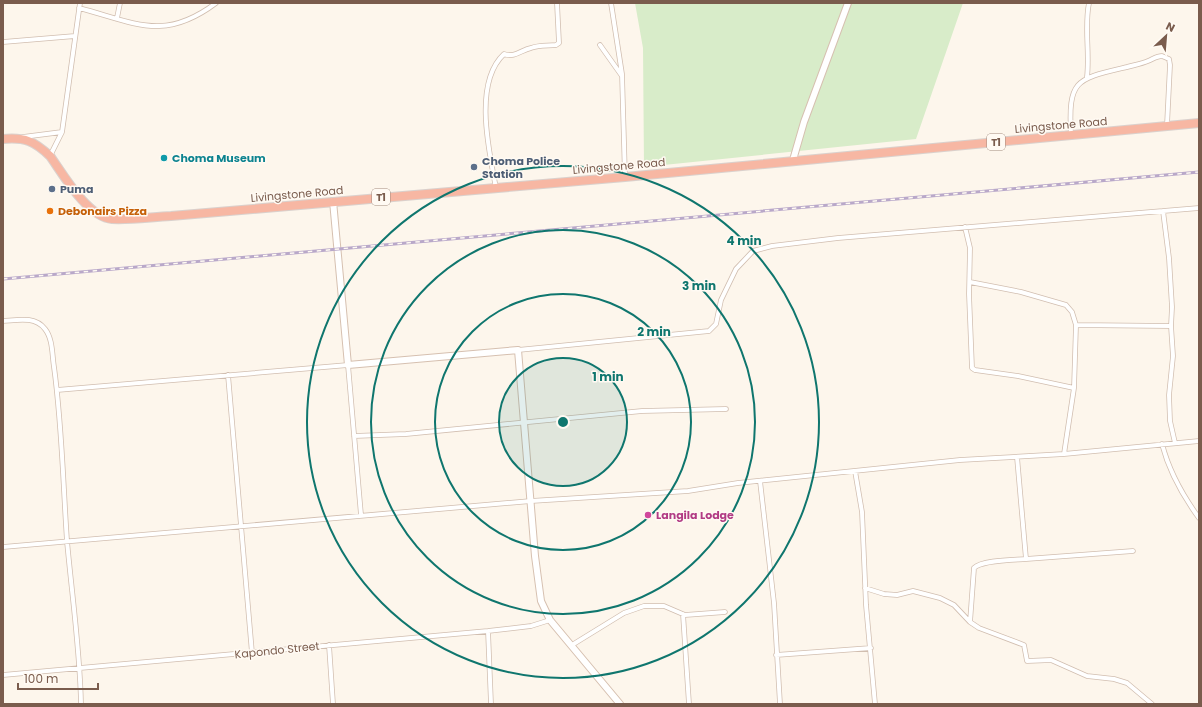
<svg xmlns="http://www.w3.org/2000/svg" width="1202" height="707" font-family="Poppins,sans-serif">
  <style>
    .green { fill: #d8ecc9 }
    .lines { fill: none; stroke-linecap: round; stroke-linejoin: round }
    .street-casing { stroke: #d1beb0; stroke-width: 5.5 }
    .secondary-casing { stroke: #d6c0b0; stroke-width: 8 }
    .highway-casing { stroke: #dad1cd; stroke-width: 10 }
    .street { stroke: #fff; stroke-width: 4 }
    .secondary { stroke: #fff; stroke-width: 6 }
    .highway { stroke: #f7b7a3; stroke-width: 8 }
    .rail-casing { stroke: #b9a8c9; stroke-width: 3 }
    .rail { stroke: #fffaf3; stroke-width: 1.5; stroke-dasharray: 4.5; stroke-linecap: butt }
    .ring { fill: none; stroke: #0f766e; stroke-width: 2 }
    .culture-dot { fill: #0f9aa8; stroke: #fffaf3; stroke-width: 1.5 }
    .service-dot { fill: #5c6f8a; stroke: #fffaf3; stroke-width: 1.5 }
    .food-dot { fill: #e8710a; stroke: #fffaf3; stroke-width: 1.5 }
    .hotel-dot { fill: #d1479c; stroke: #fffaf3; stroke-width: 1.5 }
    .labels { text-anchor: middle; dominant-baseline: central; stroke-width: 3; stroke-linejoin: round; paint-order: stroke }
    .shield { fill: #fffaf3; stroke: #a28b7f; stroke-width: 1 }
    .shield-label { font-size: 10px; font-weight: bold; fill: #7a5c4d }
    .street-label { font-size: 11px; fill: #7a5c4d; stroke: #fffaf3 }
    .culture-label { font-size: 11px; font-weight: bold; fill: #0d838f; stroke: #fffaf3; text-anchor: start }
    .service-label { font-size: 11px; font-weight: bold; fill: #4e5e75; stroke: #fffaf3; text-anchor: start }
    .food-label { font-size: 11px; font-weight: bold; fill: #c56008; stroke: #fffaf3; text-anchor: start }
    .hotel-label { font-size: 11px; font-weight: bold; fill: #b23c85; stroke: #fffaf3; text-anchor: start }
    .centre { fill: #0f766e; stroke: #fffaf3; stroke-width: 2 }
    .ring-label { font-size: 12px; text-anchor: middle; font-weight: bold; fill: #0f766e; stroke: #fffaf3; stroke-width: 3; stroke-linejoin: round; paint-order: stroke }
  </style>
  <rect width="100%" height="100%" fill="#fdf6ec"/>
  <path class="green" d="M635 3H963L916 139 644 167 643 48Z"/>
  <g class="lines">
    <defs>
      <path id="street" d="M611 3 622 74 625 177
        M79 8C136 23 164 42 216 3
        M117 18 120 3
        M3 42 75 36
        M600 45 622 76
        M1087 77C1090 52 1084 28 1089 3
        M62 132 80 3
        M1071 135C1068 79 1076 79 1127 67 1134 65 1141 64 1148 61 1153 59 1157 56 1162 56L1169 59 1170 65 1167 125
        M23 137 62 132 50 156
        M496 188C489 151 473 83 504 54 515 58 521 50 531 48 539 45 548 46 556 45L559 43 557 3
        M1163 211 1169 258 1172 307 1171 326 1173 356 1169 395 1170 421 1175 443
        M965 227 970 248 969 294 972 368 975 370 1018 376 1074 388
        M970 282 1021 292 1066 305 1072 312 1076 325
        M3 321C18 320 35 316 45 329 53 339 52 355 54 367 62 425 63 483 67 541 72 596 80 650 81 704
        M518 350 709 331 716 324 721 300 736 269 753 251 772 246 838 238 1199 208
        M228 375 252 653
        M57 390 348 365 361 515
        M354 436 406 434 642 411 726 409
        M1162 444C1169 471 1183 496 1199 518
        M1064 454 1074 388 1076 325 1171 326
        M1017 457 1026 559 1133 551
        M855 471 862 512 866 605 875 704
        M760 481 774 603 780 704
        M3 547 531 501 688 491 738 483 960 460 1064 454 1199 441
        M865 588 884 594 897 595 913 591 940 598 954 605 970 622 979 628 1024 645 1027 661 1051 660 1087 676 1114 679 1127 683 1152 704
        M683 614 689 704
        M970 622 974 568C982 560 1014 560 1026 559
        M488 631 491 704
        M329 645 333 704
        M572 645 624 613 644 606H664L685 615 725 612
        M776 655 871 648
        M3 675 488 631 531 626 550 620"/>
      <path id="secondary" d="M793 160 804 122 848 3
        M333 201 348 365 518 350 535 556 541 601 550 620 620 704"/>
      <path id="highway" d="M3 139C25 137 34 141 50 156 63 174 87 217 112 219 131 220 151 217 171 216L625 177 1199 123"/>
    </defs>
    <use href="#street" class="street-casing"/>
    <use href="#secondary" class="secondary-casing"/>
    <use href="#highway" class="highway-casing"/>
    <use href="#street" class="street"/>
    <use href="#secondary" class="secondary"/>
    <use href="#highway" class="highway"/>
    <defs>
      <path id="rail" d="M3 279 1199 172"/>
    </defs>
    <use href="#rail" class="rail-casing"/>
    <use href="#rail" class="rail"/>
  </g>
  <circle cx="563" cy="422" r="64" fill="#0f766e" fill-opacity=".12"/>
  <g class="ring">
    <circle cx="563" cy="422" r="64"/>
    <circle cx="563" cy="422" r="128"/>
    <circle cx="563" cy="422" r="192"/>
    <circle cx="563" cy="422" r="256"/>
  </g>
  <circle class="culture-dot" cx="164" cy="158" r="4"/>
  <g class="service-dot">
    <circle cx="474" cy="167" r="4"/>
    <circle cx="52" cy="189" r="4"/>
  </g>
  <circle class="food-dot" cx="50" cy="211" r="4"/>
  <circle class="hotel-dot" cx="648" cy="515" r="4"/>
  <g class="labels">
    <g class="shield">
      <rect x="987" y="134" width="18" height="16" rx="3"/>
      <rect x="372" y="189" width="18" height="16" rx="3"/>
    </g>
    <g class="shield-label">
      <text x="996" y="142">T1</text>
      <text x="381" y="197">T1</text>
    </g>
    <g class="street-label">
      <text transform="translate(1061 125) rotate(-5)">Livingstone Road</text>
      <text transform="translate(619 166) rotate(-5)">Livingstone Road</text>
      <text transform="translate(297 194) rotate(-5)">Livingstone Road</text>
      <text transform="translate(277 650) rotate(-6)">Kapondo Street</text>
    </g>
    <g class="culture-label">
      <text x="172" y="158">Choma Museum</text>
    </g>
    <g class="service-label">
      <text x="482" y="161">Choma Police<tspan x="482" dy="13">Station</tspan></text>
      <text x="60" y="189">Puma</text>
    </g>
    <g class="food-label">
      <text x="58" y="211">Debonairs Pizza</text>
    </g>
    <g class="hotel-label">
      <text x="656" y="515">Langila Lodge</text>
    </g>
  </g>
  <circle cx="563" cy="422" r="6" class="centre"/>
  <g class="ring-label">
    <text x="744" y="245">4 min</text>
    <text x="699" y="290">3 min</text>
    <text x="654" y="336">2 min</text>
    <text x="608" y="381">1 min</text>
  </g>
  <rect width="1202" height="707" fill="none" stroke="#7a5c4d" stroke-width="8"/>
  <g transform="translate(1166 36) rotate(26)" stroke="#fffaf3" stroke-width="3" paint-order="stroke">
  <path d="M0-3L7 15L0 10L-7 15Z" fill="#7a5c4d"/>
  <text y="-6" font-size="11" font-weight="bold" text-anchor="middle" fill="#7a5c4d">N</text>
  </g>
  <path d="M18 683v6h80v-6" fill="none" stroke="#7a5c4d" stroke-width="2"/>
  <text x="24" y="683" font-size="12" fill="#7a5c4d" stroke="#fffaf3" stroke-width="3" paint-order="stroke">100 m</text>
</svg>
